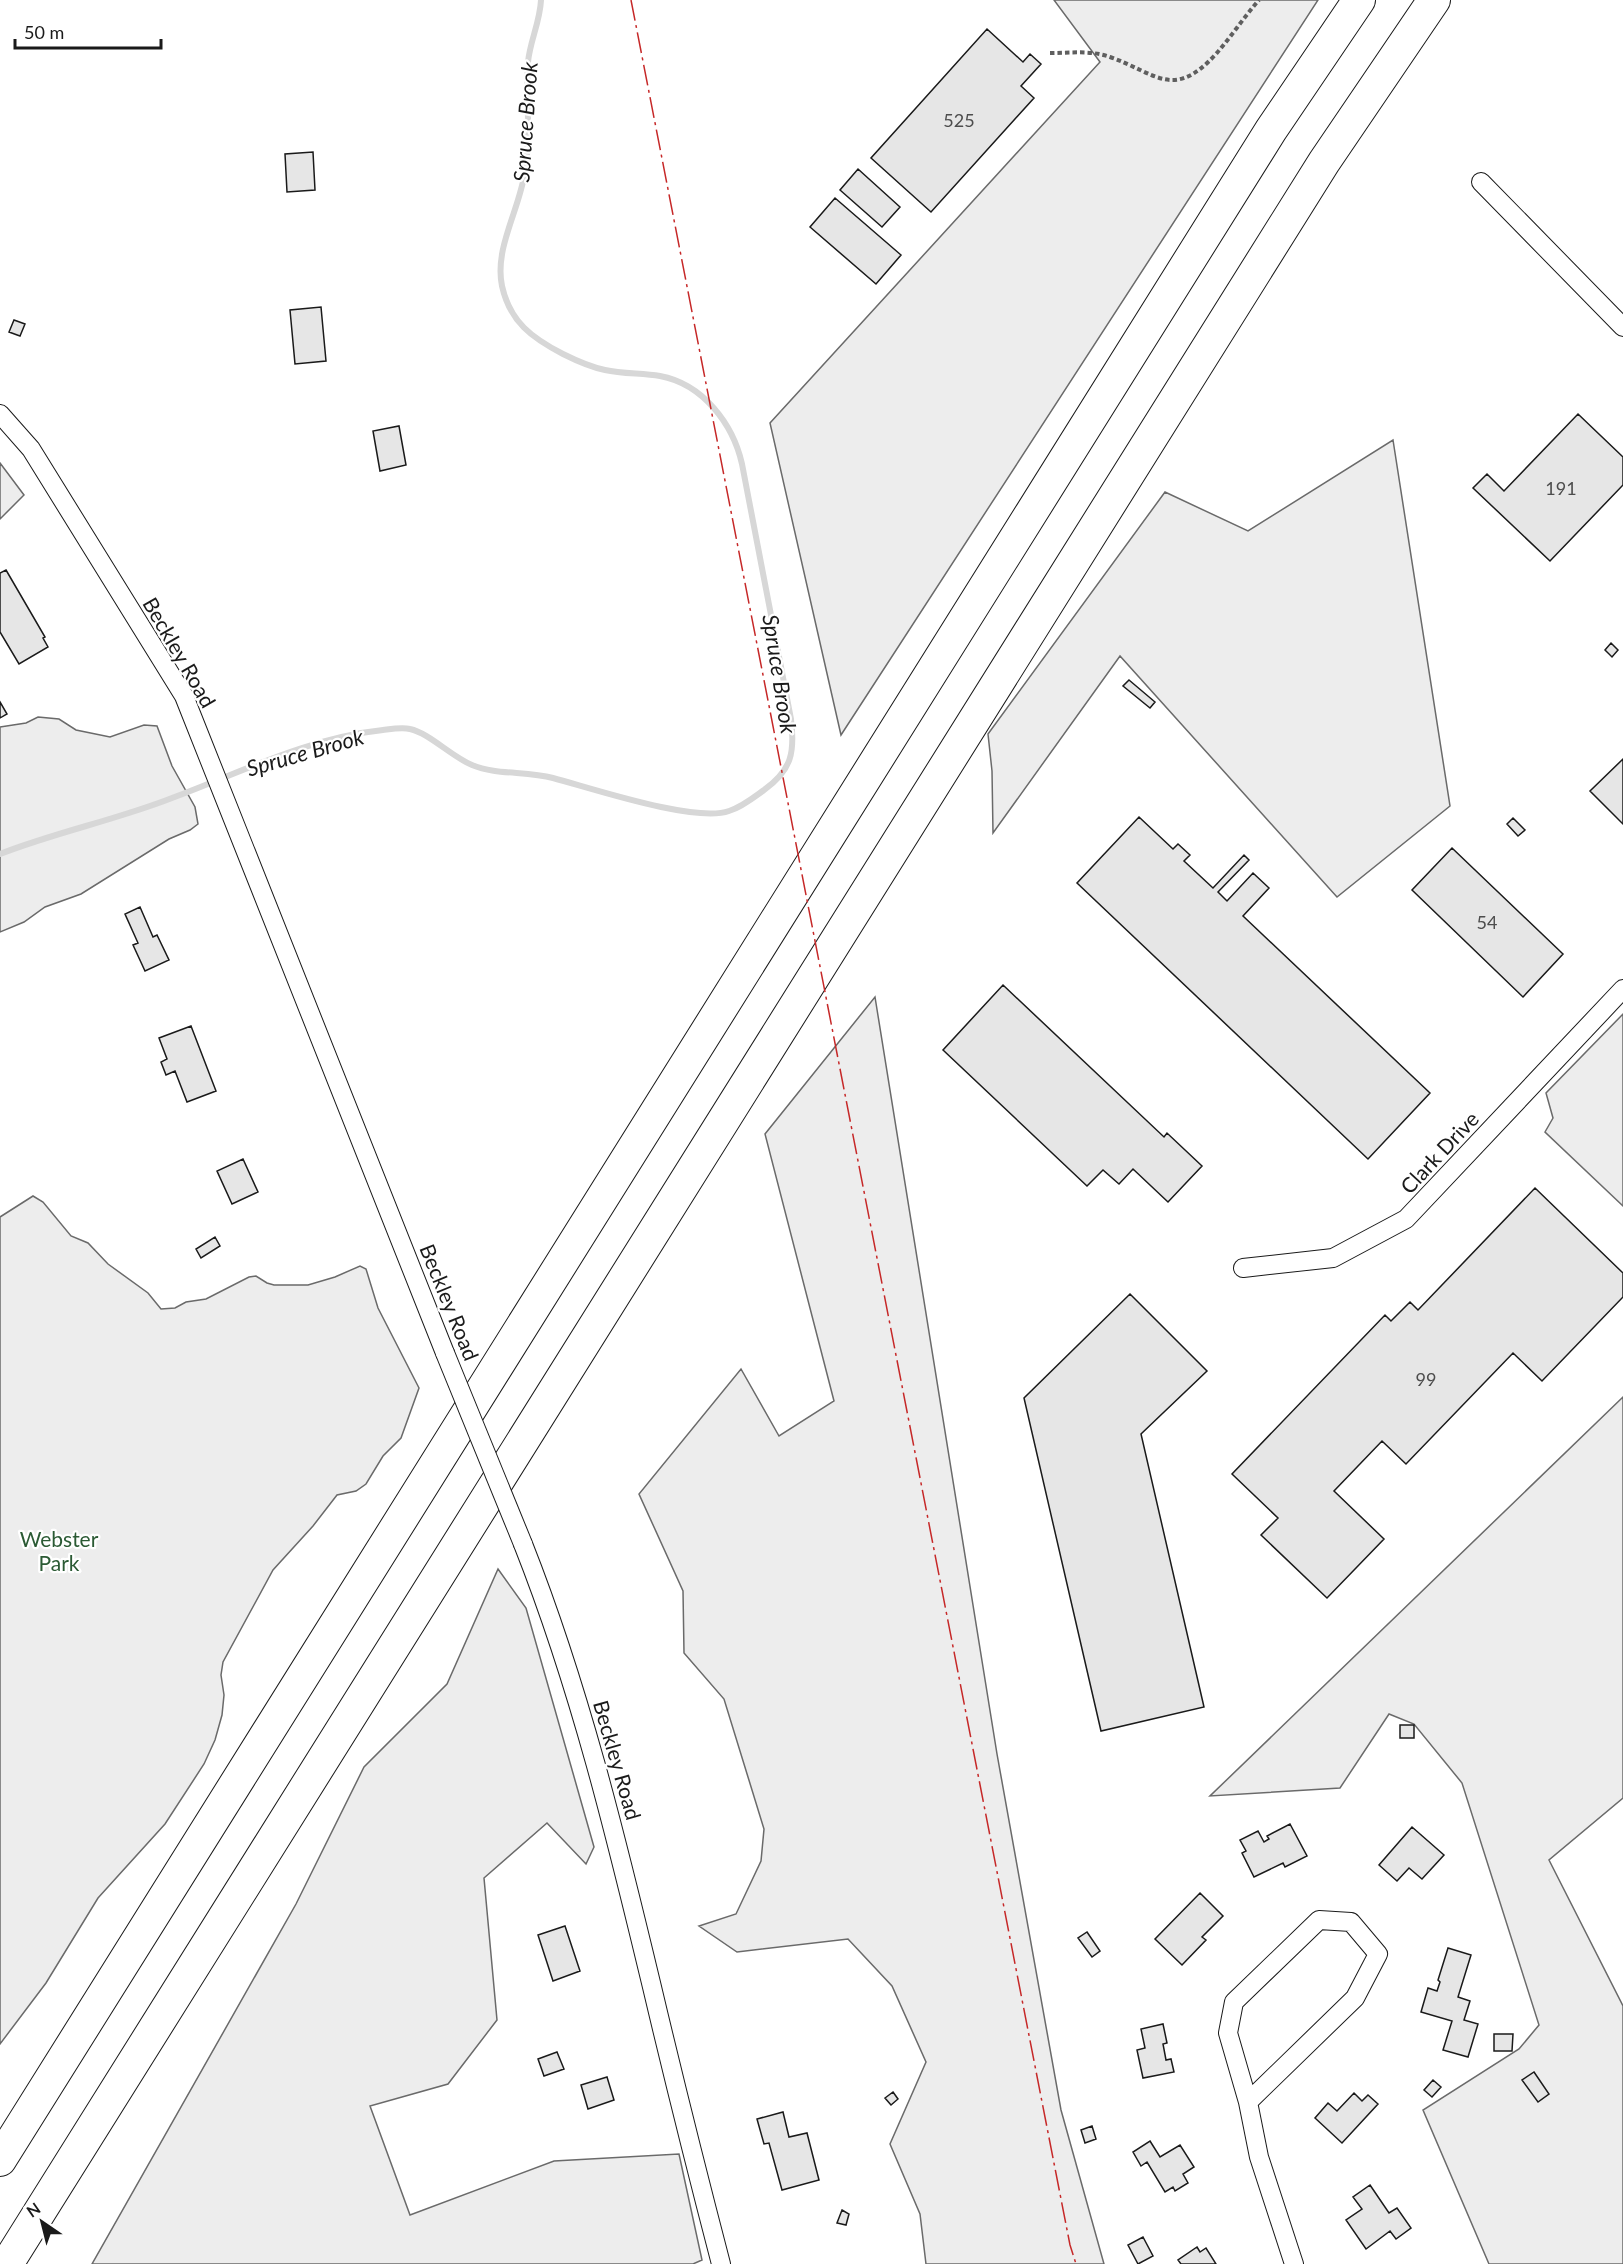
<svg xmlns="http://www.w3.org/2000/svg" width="1623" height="2264" font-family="Lato,sans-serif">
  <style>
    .built { fill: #ededed; stroke: #6a6a6a; stroke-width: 1.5 }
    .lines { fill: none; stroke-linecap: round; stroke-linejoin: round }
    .stream { stroke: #d7d7d7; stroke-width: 6 }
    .building { fill: #e6e6e6; stroke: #1a1a1a; stroke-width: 1.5 }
    .street-casing { stroke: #1a1a1a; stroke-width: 20 }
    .highway-casing { stroke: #1a1a1a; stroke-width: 34 }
    .path { stroke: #5f5f5f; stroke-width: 4; stroke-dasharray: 4.5 3; stroke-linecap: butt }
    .street { stroke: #fff; stroke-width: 18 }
    .highway { stroke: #fff; stroke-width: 32 }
    .street-bridge-casing { stroke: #1a1a1a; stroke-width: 20; stroke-linecap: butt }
    .street-bridge { stroke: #fff; stroke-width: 18 }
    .power { stroke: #c62828; stroke-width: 1.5; stroke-dasharray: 21 4.5 3 4.5; stroke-linecap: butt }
    .labels { text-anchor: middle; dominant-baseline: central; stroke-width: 4.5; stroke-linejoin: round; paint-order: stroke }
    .number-label { font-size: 18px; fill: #4d4d4d }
    .street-label { font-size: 21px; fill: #1a1a1a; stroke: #fff }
    .park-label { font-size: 21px; fill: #2b5a34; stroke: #fff }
    .water-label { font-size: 22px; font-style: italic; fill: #1a1a1a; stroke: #fff }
  </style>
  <rect width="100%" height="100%" fill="#fff"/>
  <path class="built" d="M1054 0H1318L841 735 770 423 1100 62Z
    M1393 440 1450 806 1337 897 1120 656 993 833 992 771 988 734 1165 492 1248 531Z
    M0 463 24 495 0 519Z
    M38 717 59 719 76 730 110 737 144 725 157 726 172 766 195 807 198 824 190 830 169 839 81 894 45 907 24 922 0 932V727L26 723Z
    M875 997 997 1754 1061 2110 1104 2264H926L920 2214 890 2144 926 2062 892 1986 848 1939 737 1952 699 1926 736 1914 761 1861 764 1829 724 1699 684 1653 683 1591 639 1494 741 1369 779 1436 834 1401 765 1134Z
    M1623 1014V1206L1545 1132 1553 1118 1546 1093Z
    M33 1196 43 1202 71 1236 88 1243 108 1264 148 1293 161 1309 175 1308 186 1302 206 1299 249 1277 256 1276 267 1283 274 1285H308L335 1277 360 1266 366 1269 378 1308 419 1388 401 1438 383 1456 366 1484 356 1491 337 1495 313 1526 273 1570 223 1662 221 1675 224 1695 222 1715 215 1740 204 1764 165 1824 98 1898 46 1983 0 2044V1217Z
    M1623 1397V1798L1549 1860 1623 2006V2264H1489L1423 2110 1519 2049 1539 2025 1462 1783 1414 1724 1389 1714 1340 1788 1210 1796Z
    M498 1569 526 1608 594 1847 586 1864 547 1823 484 1878 497 2020 448 2084 370 2106 410 2215 554 2161 679 2154 702 2260 693 2264H92L296 1904 364 1767 447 1684Z"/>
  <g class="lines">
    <path class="stream" d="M0 854C56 832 116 820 172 798 242 772 307 738 383 730 391 729 402 727 410 729 429 733 452 757 472 765 496 775 526 771 553 778 591 788 695 823 729 811 742 807 753 798 764 790 792 770 795 752 791 719L742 464C733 424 703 384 660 376 642 373 623 374 605 370 590 367 577 361 563 354 532 338 510 322 502 286 494 248 520 209 525 171 531 135 526 99 528 62 530 41 540 22 541 0"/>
  </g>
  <path class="building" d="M987 29 1023 62 1030 54 1041 64 1021 86 1034 98 931 212 871 158Z
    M313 152 315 190 287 192 285 154Z
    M858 169 900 207 882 227 840 190Z
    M835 198 901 255 876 284 810 227Z
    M321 307 326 361 295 364 290 310Z
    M14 320 25 324 20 336 9 332Z
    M1578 414 1623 457V485L1550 561 1473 488 1487 474 1504 491Z
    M399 426 406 465 380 471 373 431Z
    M6 570 45 637 43 638 48 647 19 664 0 632V573Z
    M1611 643 1618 650 1612 657 1605 650Z
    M1129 680 1155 702 1150 708 1123 686Z
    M0 702 7 714 0 718Z
    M1623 759V824L1590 791Z
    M1139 817 1173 849 1178 844 1190 855 1184 861 1213 888 1244 855 1249 860 1218 892 1227 901 1253 873 1269 888 1243 916 1430 1093 1368 1159 1077 883Z
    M1513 818 1525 830 1518 836 1507 824Z
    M1452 848 1563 954 1523 997 1412 890Z
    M140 907 153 937 157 935 169 960 145 971 133 945 138 943 125 914Z
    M1003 985 1164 1137 1167 1133 1202 1166 1168 1202 1133 1169 1119 1184 1103 1170 1087 1186 943 1050Z
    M191 1026 216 1091 187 1102 175 1071 166 1075 161 1062 167 1059 159 1038Z
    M243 1159 258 1192 232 1204 217 1171Z
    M1535 1188 1623 1273V1297L1542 1381 1513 1353 1406 1464 1382 1441 1334 1491 1384 1539 1327 1598 1261 1535 1278 1518 1232 1474 1385 1315 1391 1321 1410 1302 1418 1310Z
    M215 1237 220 1246 201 1258 196 1249Z
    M1130 1294 1207 1371 1141 1434 1204 1707 1101 1731 1024 1398Z
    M1400 1725H1414V1738H1400Z
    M1290 1824 1307 1856 1285 1867 1283 1863 1254 1877 1242 1853 1246 1851 1240 1840 1258 1831 1264 1842 1269 1839 1267 1836Z
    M1412 1827 1444 1855 1422 1879 1409 1868 1397 1881 1379 1865Z
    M1200 1893 1223 1916 1202 1937 1206 1940 1182 1965 1155 1939Z
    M565 1926 580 1971 553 1981 538 1935Z
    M1087 1932 1100 1951 1092 1957 1078 1938Z
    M1448 1948 1471 1955 1458 1997 1470 2001 1464 2020 1478 2024 1468 2057 1443 2050 1452 2021 1421 2012 1428 1988 1437 1991 1440 1982 1438 1980Z
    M1163 2024 1167 2043 1163 2044 1166 2060 1171 2059 1174 2072 1143 2078 1137 2050 1145 2048 1141 2029Z
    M1494 2034H1513L1512 2051H1494Z
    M557 2052 564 2069 544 2076 538 2059Z
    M1534 2072 1549 2094 1538 2102 1522 2080Z
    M607 2077 614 2100 588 2109 581 2085Z
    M1433 2080 1441 2087 1432 2097 1424 2090Z
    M893 2092 898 2099 891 2105 885 2098Z
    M1354 2093 1362 2101 1368 2095 1378 2104 1342 2143 1315 2118 1328 2103 1337 2111Z
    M783 2112 789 2137 807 2133 819 2180 782 2190 769 2143 764 2144 757 2119Z
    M1092 2126 1096 2139 1085 2143 1081 2130Z
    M1150 2141 1160 2157 1180 2145 1194 2167 1183 2174 1188 2183 1175 2191 1173 2187 1165 2192 1147 2162 1141 2166 1133 2152Z
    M1370 2185 1389 2213 1397 2208 1411 2228 1396 2239 1390 2231 1366 2249 1346 2220 1362 2209 1353 2197Z
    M842 2210 849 2214 846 2225 837 2223Z
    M1143 2237 1153 2256 1138 2264 1128 2245Z
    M1197 2247 1200 2252 1206 2248 1216 2264H1181L1178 2260Z"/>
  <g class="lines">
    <defs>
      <path id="street" d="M1481 182 1623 327
        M0 414 31 449 184 696 445 1353
        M1243 1268 1333 1258 1406 1219 1623 989
        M523 1544C580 1688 616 1837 652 1987 674 2080 697 2172 721 2264
        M1248 2102 1355 1998 1378 1954 1351 1922 1319 1920 1234 2002 1228 2033 1248 2102 1259 2157 1294 2264"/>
      <path id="highway" d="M0 2160 1271 130 1359 0
        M7 2264 1324 162 1434 0"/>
    </defs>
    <use href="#street" class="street-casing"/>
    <use href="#highway" class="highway-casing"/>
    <path class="path" d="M1050 53C1070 53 1091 50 1110 57 1156 73 1173 101 1216 54 1231 37 1244 17 1259 0"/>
    <use href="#street" class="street"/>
    <use href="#highway" class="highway"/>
    <defs>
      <path id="street-bridge" d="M445 1353 523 1544"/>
    </defs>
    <use href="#street-bridge" class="street-bridge-casing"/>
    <use href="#street-bridge" class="street-bridge"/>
    <path class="power" d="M631 0 1070 2245 1076 2264"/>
  </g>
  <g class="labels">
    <g class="number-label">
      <text x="959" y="120">525</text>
      <text x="1561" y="488">191</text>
      <text x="1487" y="922">54</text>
      <text x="1426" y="1379">99</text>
    </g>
    <g class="street-label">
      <text transform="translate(180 652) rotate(60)">Beckley Road</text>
      <text transform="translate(1439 1152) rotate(-47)">Clark Drive</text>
      <text transform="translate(450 1302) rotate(68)">Beckley Road</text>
      <text transform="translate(618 1760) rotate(74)">Beckley Road</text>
    </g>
    <g class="park-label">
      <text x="59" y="1538">Webster<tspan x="59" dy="24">Park</tspan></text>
    </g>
    <g class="water-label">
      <text transform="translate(525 122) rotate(-86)">Spruce Brook</text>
      <text transform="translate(780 674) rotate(81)">Spruce Brook</text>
      <text transform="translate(305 752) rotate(-16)">Spruce Brook</text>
    </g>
  </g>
  <g transform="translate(42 2222) rotate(325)" stroke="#ffffff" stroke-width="4.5" paint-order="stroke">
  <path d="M0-4.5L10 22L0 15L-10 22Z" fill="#1a1a1a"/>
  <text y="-9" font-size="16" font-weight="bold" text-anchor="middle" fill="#1a1a1a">N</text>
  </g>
  <path d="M15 39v9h146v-9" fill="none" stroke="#1a1a1a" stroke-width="3"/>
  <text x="24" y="39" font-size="18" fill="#1a1a1a" stroke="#ffffff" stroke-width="4.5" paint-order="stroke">50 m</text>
</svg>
